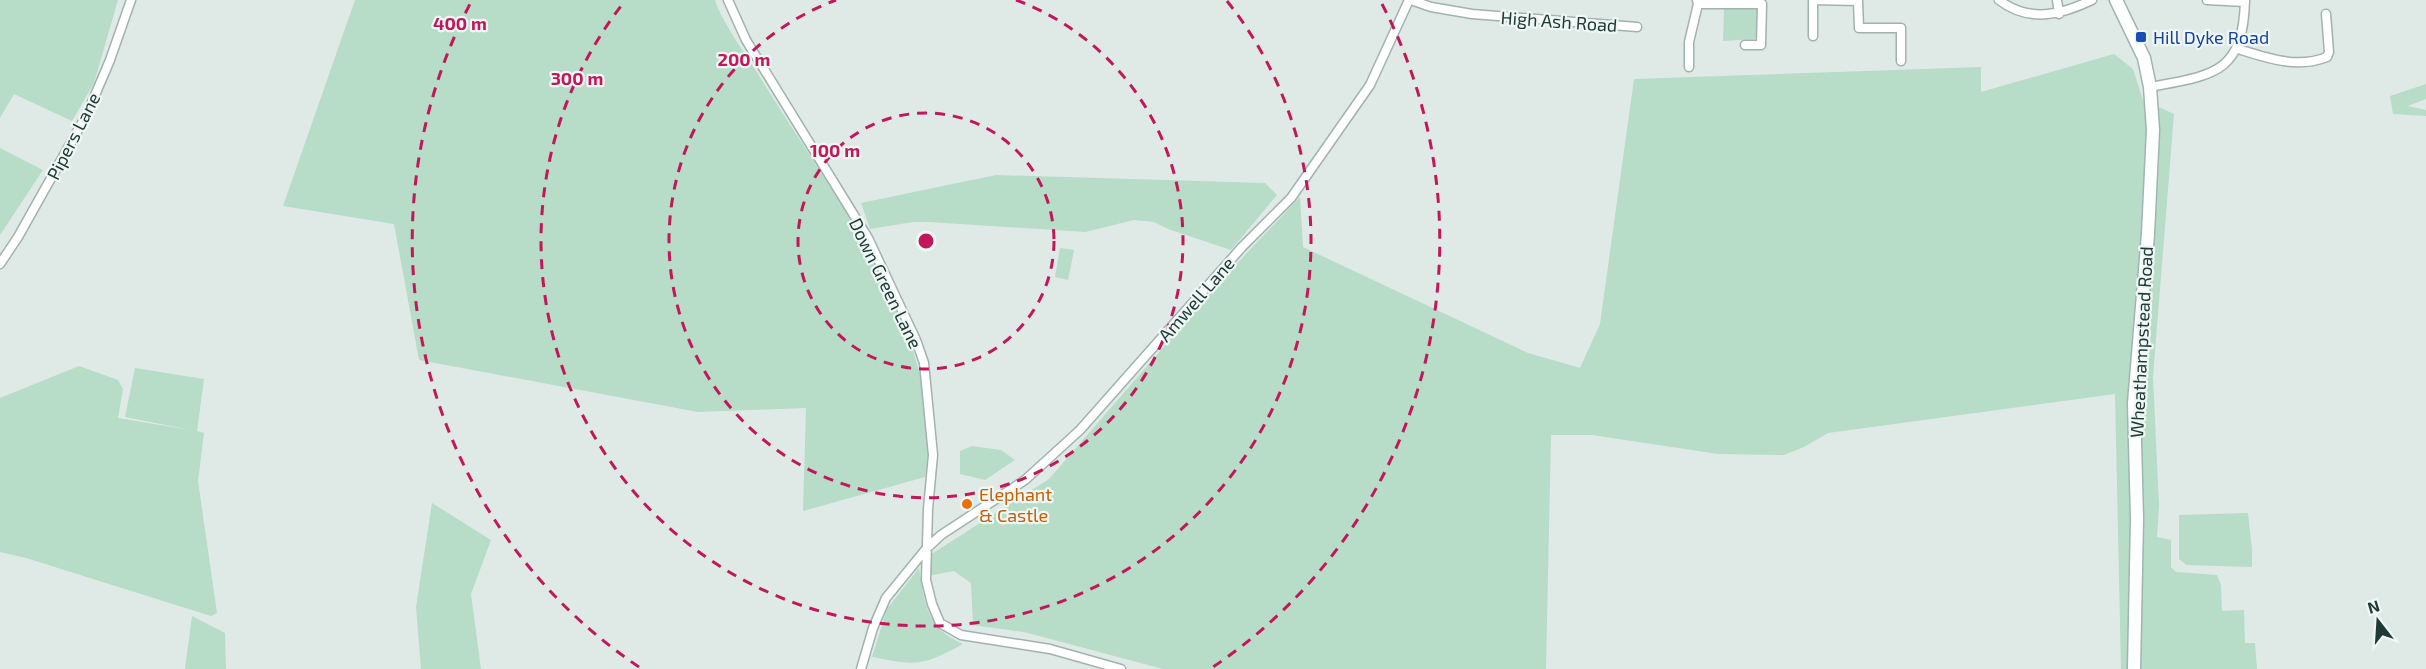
<svg xmlns="http://www.w3.org/2000/svg" width="2426" height="669" font-family="'Exo 2',sans-serif">
  <style>
    .green { fill: #b7dcc7 }
    .lines { fill: none; stroke-linecap: round; stroke-linejoin: round }
    .street-casing { stroke: #a2b2af; stroke-width: 11 }
    .secondary-casing { stroke: #9eb6b1; stroke-width: 15 }
    .street { stroke: #fff; stroke-width: 8 }
    .secondary { stroke: #fff; stroke-width: 12 }
    .ring { fill: none; stroke: #c2185b; stroke-width: 3; stroke-dasharray: 10 8 }
    .transit-dot { fill: #1a4fb4; stroke: #eff7f4; stroke-width: 2 }
    .food-dot { fill: #e8710a; stroke: #eff7f4; stroke-width: 2 }
    .labels { text-anchor: middle; dominant-baseline: central; stroke-width: 4.5; stroke-linejoin: round; paint-order: stroke }
    .street-label { font-size: 18px; fill: #203a37; stroke: #eff7f4 }
    .transit-label { font-size: 18px; fill: #164399; stroke: #eff7f4; text-anchor: start }
    .food-label { font-size: 18px; fill: #c56008; stroke: #eff7f4; text-anchor: start }
    .centre { fill: #c2185b; stroke: #eff7f4; stroke-width: 3 }
    .ring-label { font-size: 18px; text-anchor: middle; font-weight: bold; fill: #c2185b; stroke: #eff7f4; stroke-width: 4.5; stroke-linejoin: round; paint-order: stroke }
  </style>
  <rect width="100%" height="100%" fill="#dfeae7"/>
  <path class="green" d="M0 0H118L94 83 72 121 14 94 0 118Z
    M355 0H715C722 23 750 60 763 82 829 190 951 345 925 477L803 511 806 408 698 412 419 360 394 224 283 206Z
    M1757 7 1759 11 1758 37 1754 39 1723 41 1724 8Z
    M2114 54 2133 69 2143 100 2174 114 2153 377 2159 505 2157 537 2171 540V567L2176 572 2217 575 2221 585 2222 611 2244 610 2245 643H2255L2257 669H2121L2115 394 1828 433 1804 447 1784 455 1718 454 1592 435H1551L1546 669H1163L1024 632 973 625 971 583 954 571 928 576 930 555 1049 479 1228 273 1300 197 1303 247 1528 353 1580 368 1600 324 1634 79 1981 67V92Z
    M2426 84V99L2408 106 2426 110V116L2393 114 2390 96Z
    M0 148 43 170 0 235Z
    M996 175 1265 183 1277 195 1231 250 1168 229 1154 222 1134 220 1085 232 929 222H913L870 229 861 203Z
    M1060 248 1074 250 1068 280 1055 277Z
    M79 366 118 380 123 389 118 418 191 430 125 417 135 368 204 379 197 431 204 433 198 481 217 613 211 616 26 558 0 552V398Z
    M972 446 1001 450 1015 460 985 480 960 474V451Z
    M432 503 491 540 471 594 481 669H421L416 607Z
    M2248 513 2252 549V567L2186 565 2179 559V515Z
    M919 568C925 604 926 628 963 644 922 666 918 666 872 657L887 609Z
    M192 616 225 633 226 669H185Z"/>
  <g class="lines">
    <defs>
      <path id="street" d="M728 0 746 40 868 238 916 340 924 363 933 455 928 509 926 580 932 604 940 623 961 635 1050 649 1121 669
        M1411 0 1431 7 1472 14 1637 27
        M1813 0 1858 1 1859 28H1901V61
        M1999 0C2029 23 2061 15 2092 0
        M2057 0 2059 14
        M2207 0 2245 2
        M1698 4H1762L1761 45H1745
        M1813 36V0
        M2238 49C2267 58 2297 69 2327 57L2329 52 2326 14
        M1689 67V42L1698 4 1697 0
        M2150 87C2214 75 2243 74 2245 0
        M0 264 18 237 87 114 110 60 131 0
        M861 669 873 628 886 598 926 549 941 535 1025 480 1080 430 1242 247 1291 198 1370 85 1409 0"/>
      <path id="secondary" d="M2116 0 2144 58 2150 87 2153 130 2148 234 2134 403 2137 519 2134 669"/>
    </defs>
    <use href="#street" class="street-casing"/>
    <use href="#secondary" class="secondary-casing"/>
    <use href="#street" class="street"/>
    <use href="#secondary" class="secondary"/>
  </g>
  <g class="ring">
    <circle cx="926" cy="241" r="128"/>
    <path d="M1016 0A257 257 0 1 1 836 0"/>
    <path d="M1227 1A385 385 0 1 1 625 1"/>
    <path d="M639 667A514 514 0 0 1 470 4M1382 4A514 514 0 0 1 1213 667"/>
  </g>
  <rect class="transit-dot" x="2135" y="31" width="12" height="12" rx="3"/>
  <circle class="food-dot" cx="967" cy="504" r="6"/>
  <g class="labels">
    <g class="street-label">
      <text transform="translate(1559 21) rotate(4)">High Ash Road</text>
      <text transform="translate(73 136) rotate(-63)">Pipers Lane</text>
      <text transform="translate(886 283) rotate(64)">Down Green Lane</text>
      <text transform="translate(1196 299) rotate(-49)">Amwell Lane</text>
      <text transform="translate(2141 342) rotate(-87)">Wheathampstead Road</text>
    </g>
    <g class="transit-label">
      <text x="2153" y="37">Hill Dyke Road</text>
    </g>
    <g class="food-label">
      <text x="979" y="494">Elephant<tspan x="979" dy="21">&amp; Castle</tspan></text>
    </g>
  </g>
  <circle cx="926" cy="241" r="9" class="centre"/>
  <g class="ring-label">
    <text x="460" y="30">400 m</text>
    <text x="744" y="66">200 m</text>
    <text x="577" y="85">300 m</text>
    <text x="835" y="157">100 m</text>
  </g>
  <g transform="translate(2378 621) rotate(343)" stroke="#eff7f4" stroke-width="4.5" paint-order="stroke">
  <path d="M0-4.5L10 22L0 15L-10 22Z" fill="#203a37"/>
  <text y="-9" font-size="16" font-weight="bold" text-anchor="middle" fill="#203a37">N</text>
  </g>
</svg>
